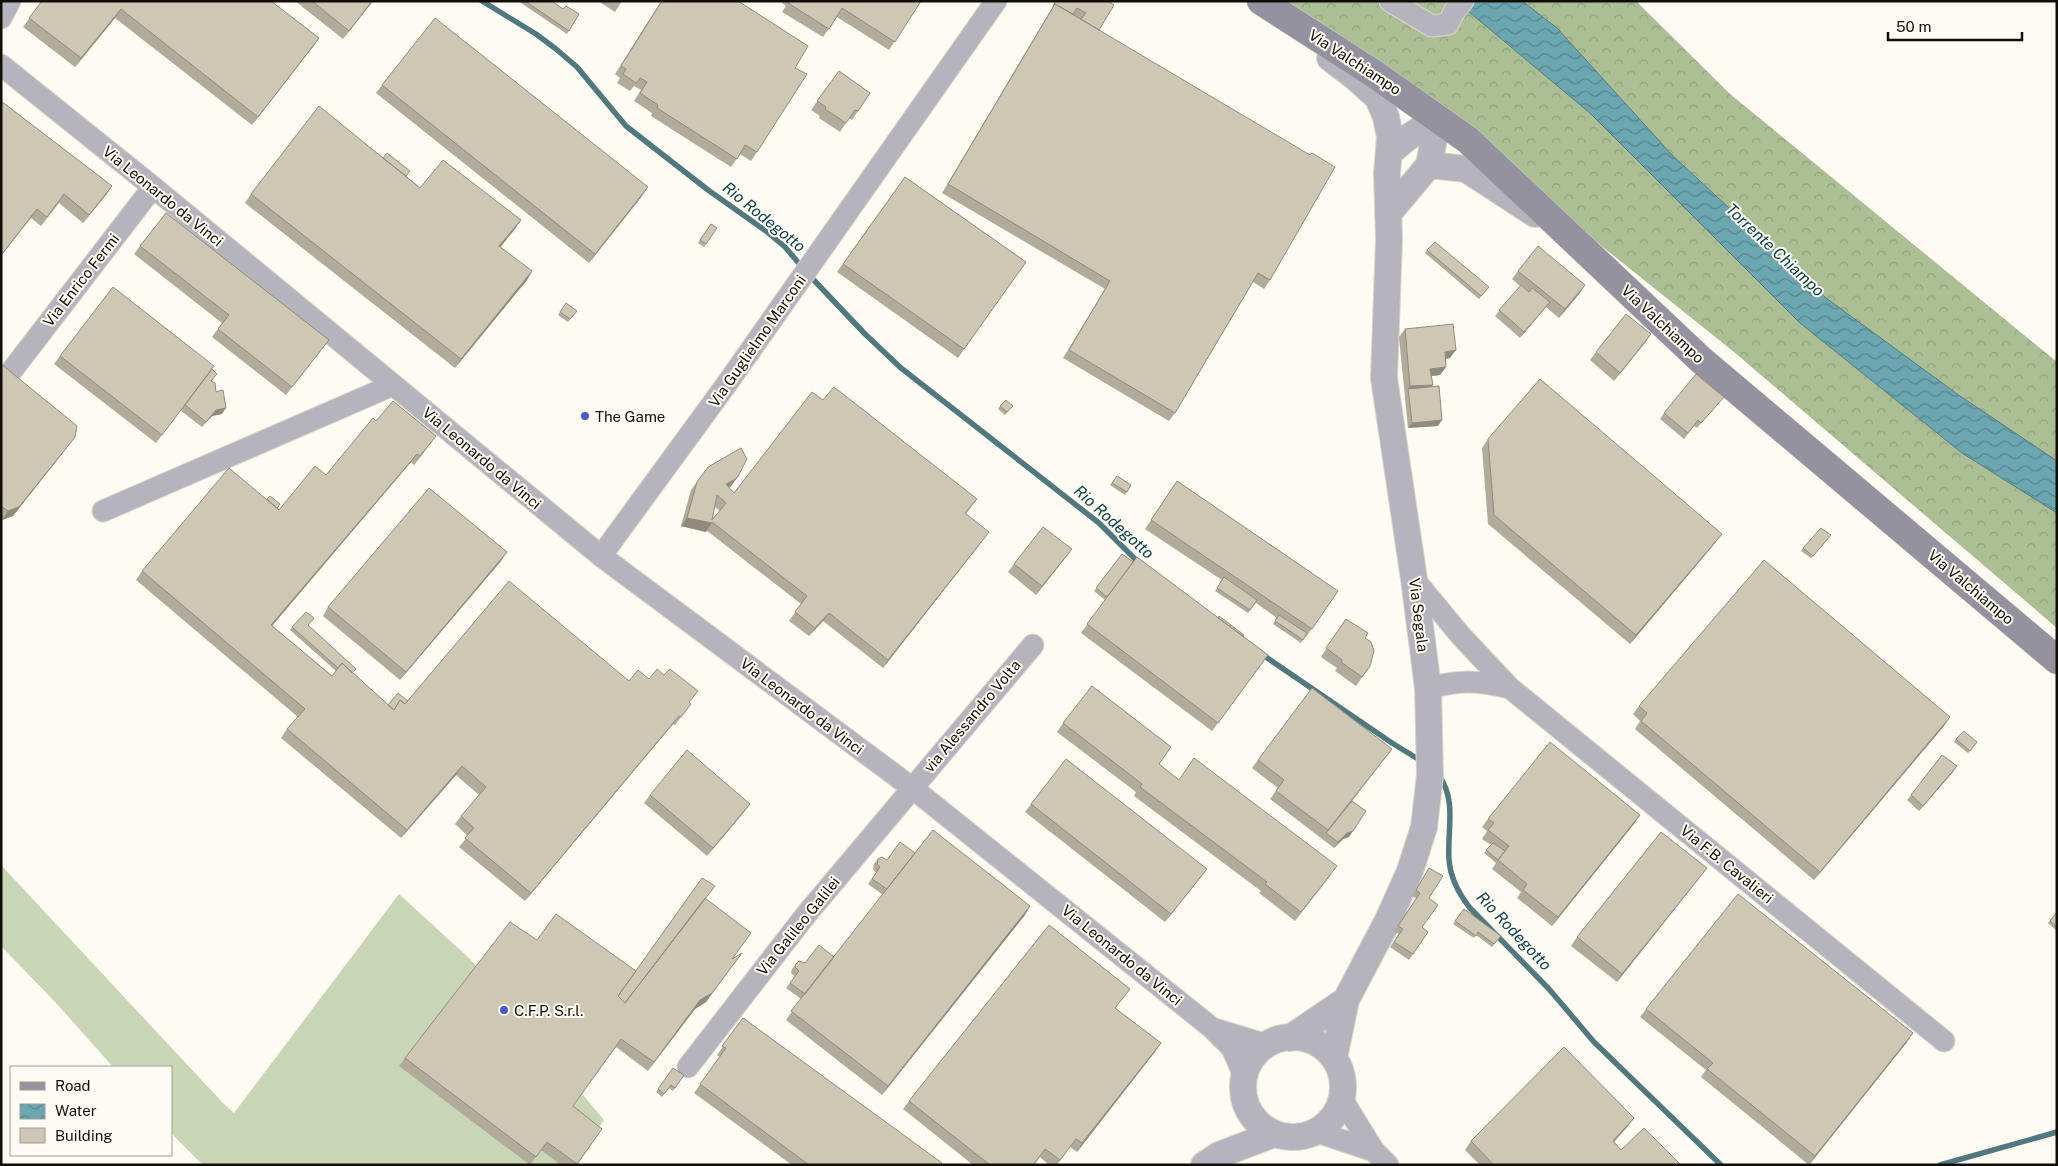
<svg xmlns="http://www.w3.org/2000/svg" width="2058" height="1166" font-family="'Public Sans',sans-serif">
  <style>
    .grass { fill: #c8d6b5 }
    .forest { fill: url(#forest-crowns) }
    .water { fill: url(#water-waves); stroke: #51787e }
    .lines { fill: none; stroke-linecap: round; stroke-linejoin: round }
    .stream { stroke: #51787e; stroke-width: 5.5 }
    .minor-casing { stroke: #d8d5cd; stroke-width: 23 }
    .tertiary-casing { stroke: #d8d5cd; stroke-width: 28 }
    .secondary-casing { stroke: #d8d5cd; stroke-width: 29 }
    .minor { stroke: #b5b4bd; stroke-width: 21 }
    .tertiary { stroke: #b5b4bd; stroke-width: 26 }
    .secondary { stroke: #94929e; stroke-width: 28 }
    .wall { fill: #b1ab9b; fill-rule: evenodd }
    .shaded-wall { fill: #908b7e }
    .building { fill: #cec7b4; stroke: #908b7e; fill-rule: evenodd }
    .poi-dot { fill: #495acf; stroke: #fefbf3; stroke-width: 2 }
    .labels { text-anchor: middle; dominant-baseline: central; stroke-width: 4; stroke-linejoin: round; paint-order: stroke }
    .street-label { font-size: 15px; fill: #110e08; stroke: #fefbf3 }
    .poi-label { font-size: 15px; fill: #110e08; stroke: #fefbf3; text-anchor: start }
    .water-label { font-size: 16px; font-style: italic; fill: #0b424a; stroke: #fefbf3 }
  </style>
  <defs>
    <pattern id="forest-crowns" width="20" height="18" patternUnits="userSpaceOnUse" patternTransform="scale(1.25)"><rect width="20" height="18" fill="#acbe93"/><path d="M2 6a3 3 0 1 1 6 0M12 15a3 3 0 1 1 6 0" fill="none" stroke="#93a27d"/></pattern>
    <pattern id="water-waves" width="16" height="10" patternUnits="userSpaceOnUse" patternTransform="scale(1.25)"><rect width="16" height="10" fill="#6ca6b0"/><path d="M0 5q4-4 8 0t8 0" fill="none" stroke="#57868d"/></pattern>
  </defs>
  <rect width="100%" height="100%" fill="#fefbf3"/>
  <path class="grass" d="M1 865 222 1102 234 1113 399 894 470 959 604 1120 573 1165H203L171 1133V1067H113L57 1004 1 946Z"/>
  <path class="forest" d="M1265 1H1456L1591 114 1800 323 1962 453 2057 513V628L1734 352 1394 80Z
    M1522 1H1636L1730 94 2057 362V461L1960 396 1826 298 1672 155 1557 28Z"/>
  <path class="water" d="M1456 1H1522L1557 28 1672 155 1826 298 1960 396 2057 461V513L1962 453 1800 323 1591 114Z"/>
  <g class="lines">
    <path class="stream" d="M482 1 536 34 556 49 577 67 626 126 708 190 766 231 785 247 803 268
      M809 275 865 334 901 368 1099 523 1140 564
      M1260 653 1392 743 1423 762
      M1439 776C1457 800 1447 831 1449 859 1450 877 1459 894 1470 908L1549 989 1594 1042 1721 1165
      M1940 1165 2057 1132"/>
    <defs>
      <path id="minor" d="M1390 1 1432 26 1448 24 1454 12 1463 1
        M1 18 10 1
        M1 65 153 187 601 556 911 787 1212 1028 1232 1048 1244 1076
        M10 373 153 187
        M103 511 393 385
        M601 556 726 385 996 1
        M1414 579 1461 636 1510 688 1944 1041
        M1428 688C1460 680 1477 680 1510 688
        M1215 1029 1267 1045
        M688 1067 805 916 1033 645
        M1342 1099 1374 1151 1388 1165
        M1317 1132 1374 1151"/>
      <path id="tertiary" d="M1330 58 1356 78 1378 98 1386 117 1390 137 1387 173 1389 239 1384 378 1414 579 1428 688 1430 775 1424 827 1410 871 1388 920 1346 1000 1334 1058
        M1389 153 1407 138 1438 118
        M1429 165 1466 169 1535 214
        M1388 214 1429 165 1438 118
        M1243 1087a50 50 0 1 1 100 0a50 50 0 1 1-100 0Z
        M1290 1038 1346 1000
        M1204 1165 1219 1155 1274 1134"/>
      <path id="secondary" d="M1261 1 1373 73 1468 140 1700 359 2057 660"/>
    </defs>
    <use href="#minor" class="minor-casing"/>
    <use href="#tertiary" class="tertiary-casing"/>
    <use href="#secondary" class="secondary-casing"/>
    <use href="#minor" class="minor"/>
    <use href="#tertiary" class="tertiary"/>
    <use href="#secondary" class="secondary"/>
  </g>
  <path class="wall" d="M42 1H271L319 38 252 125 115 18 75 67 23 27Z
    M295 1H373L343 39Z
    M518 1H552L563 9 579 14 567 34Z
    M598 1H622L615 12Z
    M661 1H738L795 68 757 152 751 161 740 154 731 167 651 116 652 113 634 101 641 90 634 86 630 91 617 83 620 78 615 74Z
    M780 1H921L889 50 837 17 823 37 782 12 786 6Z
    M1056 1H1108L1099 30 1270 280 1264 289 1253 282 1175 413 1169 421 1063 358 1105 289 942 193Z
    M839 71 870 93 852 120 849 118 840 132 819 118 820 116 811 110Z
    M382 85 642 196 589 263 376 93Z
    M1 101 112 186 106 195 83 223 59 203 41 226 31 218Z
    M406 176 420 188 521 220 500 247 532 271 527 280 455 368 245 203 251 194Z
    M905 177 1026 262 958 358 837 272Z
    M711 224 717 228 704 247 698 243Z
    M140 246 323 348 286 395 212 337 222 323 134 254Z
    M1427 250 1489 287 1479 299 1425 253Z
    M1518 271 1585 285 1579 294 1559 318 1546 307 1520 338 1495 316 1520 286 1512 279Z
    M566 303 577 311 568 322 558 315Z
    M1405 329 1450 358 1446 359V367L1440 375 1431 376V387L1438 426 1408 428 1399 337Z
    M1651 334 1614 381 1590 360 1596 352Z
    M60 356 212 369V381L222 414 212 416 202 427 181 411 183 407 156 443 54 364Z
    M1 364 69 445 13 516 2 520 1 519Z
    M823 400 977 499 966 514 983 540 883 668 823 621 809 636 789 621 801 604 706 530V532L681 526 691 490 697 482 731 486 729 488 734 493ZM715 507 720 511 712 520Z
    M1720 402 1697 428 1694 426 1684 439 1660 419 1664 413Z
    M1000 406 1011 408 1005 415 998 409Z
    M376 421 436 436 414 465 411 462 272 626 332 676 336 671 290 630 292 627 308 625 353 673 388 705 408 701 649 679 691 704 675 725 673 724 525 901 459 847 468 836 455 824 461 816 479 795 456 775 401 838 281 738 287 729 298 717 136 580 142 571 277 508 279 510 326 475Z
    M1488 439 1716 542 1630 644 1488 524 1482 448Z
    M1117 476 1131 485 1125 495 1110 485Z
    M1177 481 1338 591 1306 637 1305 636 1301 643 1273 624 1277 618 1256 603 1248 613 1215 591 1222 580 1145 529Z
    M1829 538 1811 558 1801 551 1803 548Z
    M1122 554 1133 562 1243 636 1268 655 1212 731 1081 633 1105 600 1094 591Z
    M1066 557 1036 595 1008 572 1014 564Z
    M501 561 400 680 323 616 328 607Z
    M1346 619 1365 638 1370 666 1356 686 1335 671 1337 668 1321 657Z
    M1639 706 1944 726 1814 880 1635 729 1640 721 1633 714Z
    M1063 723 1159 764 1179 780 1331 875 1295 921 1259 893 1261 891 1134 796 1136 792 1057 732Z
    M1956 739 1977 742 1968 753 1954 742Z
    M1386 757 1336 822 1349 837 1343 839 1334 848 1270 799 1278 788 1252 768 1258 760Z
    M1953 772 1919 811 1907 800 1911 795Z
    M650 795 750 804 744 812 707 856 644 803Z
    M1031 804 1207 869 1165 922 1025 812Z
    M1640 815 1634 824 1552 926 1517 898 1521 892 1492 869 1496 863 1484 853 1491 845 1482 839 1487 831 1482 827 1488 819Z
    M915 853 1025 915 882 1095 786 1020 801 999 786 988 795 977 791 973 792 969 796 964 805 963 834 957 883 895 868 884 876 873 873 869 874 864 878 859 887 860Z
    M1429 868V898L1422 927 1428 932 1409 960 1390 947 1399 934 1394 932 1416 898 1412 896Z
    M1701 876 1617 982 1571 946 1577 937Z
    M706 898 733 958 706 1002 695 1009 648 1071 616 1047 573 1106 602 1129 577 1165H561L541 1150 530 1165 399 1066 405 1058 636 971Z
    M1464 909 1501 936 1492 947 1476 935 1474 938 1453 924Z
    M2057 912V931L2048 923Z
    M1124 997 1115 1008 1161 1043 1077 1152 1070 1147 1057 1165H1049L1040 1157 1034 1165H973L903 1109 909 1101Z
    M1646 1009 1907 1042 1809 1165 1701 1077 1706 1070 1640 1017Z
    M743 1018 941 1165H792L694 1093 720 1057 717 1055Z
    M684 1075 673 1091 669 1088 662 1097 656 1092 658 1089Z
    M1628 1126 1614 1142 1621 1150 1681 1165H1480L1465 1150 1471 1141Z"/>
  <path class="shaded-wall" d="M372 1H373L343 39 349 31Z
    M121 9 115 18 75 67 81 58Z
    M319 38 313 47 252 125 258 117Z
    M112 186 106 195 83 223 89 215Z
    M648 187 642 196 589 263 595 254Z
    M37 209 31 218 1 256V255Z
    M521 220 515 229 494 255 499 246Z
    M532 271 527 280 455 368 461 359Z
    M1585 285 1579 294 1559 318 1565 309Z
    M1550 302 1546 307 1520 338 1524 332Z
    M1651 334 1645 343 1614 381 1620 373Z
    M1456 350 1450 358 1439 360 1445 352Z
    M1446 367 1440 375 1424 377 1430 369Z
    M1433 385 1427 393 1408 389 1410 386Z
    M226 408 222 414 212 416 202 427 216 410Z
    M1442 420 1438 426 1408 428 1412 423Z
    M436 436 430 444 414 465 420 456Z
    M75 437 13 516 2 520 8 511Z
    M417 454 411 462 265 634 271 625Z
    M737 478 731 486 720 492 726 484Z
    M687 518 712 523 706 532 681 526Z
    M989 532 983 540 883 668 888 660Z
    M1722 534 1716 542 1630 644 1636 635Z
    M1072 549 1066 557 1036 595 1042 586Z
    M507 552 501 561 400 680 406 672Z
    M829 613 823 621 809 636 815 628Z
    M679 716 673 724 525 901 531 893Z
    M1950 717 1944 726 1814 880 1820 872Z
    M462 766 456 775 401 838 407 830Z
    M1957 766 1953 772 1919 811 1923 806Z
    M750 804 744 812 707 856 713 848Z
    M1640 815 1634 824 1552 926 1558 917Z
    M1353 831 1349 837 1343 839 1334 848 1338 842 1347 833Z
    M1707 868 1701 876 1617 982 1622 974Z
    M1207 869 1201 877 1165 922 1171 914Z
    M1030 906 1025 915 882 1095 888 1086Z
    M742 953 706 1002 695 1009 648 1071 700 1000Z
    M1913 1033 1907 1042 1809 1165 1815 1156Z
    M1161 1043 1155 1052 1077 1152 1082 1143Z
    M1634 1118 1628 1126 1607 1149 1613 1141Z"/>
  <path class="building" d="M42 1H271L319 38 258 117 121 9 81 58 29 18Z
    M312 1H372L349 31Z
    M525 1H552L563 9 566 6 579 14 569 31Z
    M662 1H738L808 46 795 68 807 74 757 152 745 145 737 159 657 108 658 105 640 93 647 82 640 78 636 83 623 74 626 69 621 66Z
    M790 1H921L895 42 842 8 829 29 788 3Z
    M1056 1H1108L1114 5 1099 30 1081 19 1086 13 1077 8 1073 14 1055 4 1053 6Z
    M1055 4 1310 155 1312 153 1335 167 1270 280 1258 273 1175 413 1069 350 1110 281 948 184Z
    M435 18 648 187 595 254 382 85Z
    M839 71 870 93 858 111 855 110 846 123 825 109 826 107 817 101Z
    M1 101 112 186 89 215 64 194 47 217 37 209 1 255Z
    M319 106 420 188 443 160 521 220 499 246 532 271 461 359 251 194Z
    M387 153 410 171 406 176 383 158Z
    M905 177 1026 262 964 349 843 264Z
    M166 213 329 340 292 387 218 329 229 315 140 246Z
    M711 224 717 228 706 244 700 240Z
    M1435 242 1489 287 1481 296 1427 250Z
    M1538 246 1585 285 1565 309 1518 271Z
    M1521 285 1529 292 1532 288 1550 302 1524 332 1499 310Z
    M113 287 214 366 162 435 60 356Z
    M566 303 577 311 570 319 560 312Z
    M1626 314 1651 334 1620 373 1596 352Z
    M1453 324 1456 350 1445 352 1446 367 1430 369 1433 385 1410 386 1405 329Z
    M1 364 77 426 75 437 19 507 8 511 1 506Z
    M212 369 217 374 211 381 215 383 216 392 223 390 226 408 216 410 206 422 185 405Z
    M1696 374 1724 397 1701 423 1698 420 1688 433 1664 413Z
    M1540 379 1722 534 1636 635 1494 515 1488 439Z
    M1439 386 1442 420 1412 423 1408 389Z
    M834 387 977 499 965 513 989 532 888 660 829 613 815 628 795 612 807 596 712 522V523L687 518 697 482 708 467 741 448 747 459 737 478 726 484 734 493 812 392 823 400ZM717 495 726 503 712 520Z
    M1006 400 1013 406 1007 412 1000 406Z
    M393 401 436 436 420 456 417 454 271 625 332 676 342 663 394 710 400 700 405 704 509 581 629 681 638 670 649 679 657 669 664 675 670 669 698 691 689 702 691 704 681 717 679 716 531 893 465 838 474 828 461 816 486 787 462 766 407 830 287 729 305 709 142 571 229 468 279 510 315 466 326 475 373 418 376 421Z
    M1117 476 1131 485 1127 492 1112 483Z
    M1177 481 1338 591 1312 629 1151 520Z
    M429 488 507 552 406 672 328 607Z
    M270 496 280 504 277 508 267 499Z
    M1043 527 1072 549 1042 586 1014 564Z
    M1821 528 1831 535 1813 556 1803 548Z
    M1122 554 1133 562 1107 597 1096 588Z
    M1137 557 1268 655 1218 723 1087 624Z
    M1764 560 1950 717 1820 872 1641 721 1647 713 1639 706Z
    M1224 577 1257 600 1250 610 1217 588Z
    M306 612 314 618 308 625 356 669 352 673 342 663 338 668 292 627Z
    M1279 615 1307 633 1303 640 1275 621Z
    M1219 616 1244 635 1243 636 1218 618Z
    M1346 619 1368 633 1365 638 1371 642 1374 651 1370 666 1362 677 1341 662 1342 660 1326 648Z
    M1092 686 1171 747 1159 764 1179 780 1194 758 1337 866 1301 912 1265 884 1267 882 1140 787 1142 784 1063 723Z
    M1312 688 1392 749 1328 830 1276 791 1284 780 1258 760Z
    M398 693 408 701 405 704 400 700 394 710 388 705Z
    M1964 731 1977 742 1970 751 1956 739Z
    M1550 742 1640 815 1558 917 1523 890 1527 884 1498 860 1509 846 1488 830 1494 823 1488 819Z
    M687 750 750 804 713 848 650 795Z
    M1942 755 1957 766 1923 806 1911 795Z
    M1066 759 1207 869 1171 914 1031 804Z
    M1352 801 1366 811 1353 831 1347 833 1338 842 1326 833Z
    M933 830 1030 906 888 1086 791 1011Z
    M1661 832 1707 868 1622 974 1577 937Z
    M900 842 915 853 887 889 872 879 880 867 877 864 878 859 882 857 887 860Z
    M1493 843 1505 851 1498 860 1486 850Z
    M1429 868 1443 876 1429 898 1438 905 1422 927 1428 932 1413 954 1394 942 1403 929 1398 926 1420 893 1416 890Z
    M702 878 715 886 625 1003 618 996Z
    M1738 894 1913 1033 1815 1156 1707 1069 1713 1063 1646 1009Z
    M705 898 751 933 732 959 742 953 712 993 700 1000 654 1062 621 1039 573 1106 602 1129 577 1164 547 1142 536 1157 405 1058 510 922 537 940 556 914 636 971 618 996 625 1003Z
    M1464 909 1501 936 1494 944 1478 932 1476 936 1455 921Z
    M2057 912V927L2050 921Z
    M1049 925 1130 989 1115 1008 1161 1043 1082 1143 1076 1139 1060 1160 1045 1149 1033 1165H990L909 1101Z
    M819 945 834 957 805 994 790 983 799 971 795 967 796 964 799 961 805 963Z
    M743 1018 942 1163 941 1165H809L700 1084 726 1048 722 1046Z
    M1564 1047 1634 1118 1613 1141 1621 1150 1644 1128 1681 1165H1494L1471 1141Z
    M673 1068 684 1075 675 1088 671 1085 664 1094 658 1089Z"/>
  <g class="poi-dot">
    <circle cx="585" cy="416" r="5"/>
    <circle cx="504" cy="1010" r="5"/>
  </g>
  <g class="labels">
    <g class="street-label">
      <text transform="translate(1355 62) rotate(33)">Via Valchiampo</text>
      <text transform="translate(163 196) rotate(39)">Via Leonardo da Vinci</text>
      <text transform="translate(81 280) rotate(-52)">Via Enrico Fermi</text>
      <text transform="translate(1663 324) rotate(43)">Via Valchiampo</text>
      <text transform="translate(757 341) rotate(-55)">Via Guglielmo Marconi</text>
      <text transform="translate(482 458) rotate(40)">Via Leonardo da Vinci</text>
      <text transform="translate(1971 587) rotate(40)">Via Valchiampo</text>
      <text transform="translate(1419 615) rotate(83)">Via Segala</text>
      <text transform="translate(802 706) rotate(37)">Via Leonardo da Vinci</text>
      <text transform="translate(972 716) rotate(-50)">via Alessandro Volta</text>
      <text transform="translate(1727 864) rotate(39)">Via F.B. Cavalieri</text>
      <text transform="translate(798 926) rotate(-51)">Via Galileo Galilei</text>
      <text transform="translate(1122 955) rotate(39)">Via Leonardo da Vinci</text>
    </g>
    <g class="poi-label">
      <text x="595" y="416">The Game</text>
      <text x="514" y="1010">C.F.P. S.r.l.</text>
    </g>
    <g class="water-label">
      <text transform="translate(764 217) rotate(39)">Rio Rodegotto</text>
      <text transform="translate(1775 250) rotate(43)">Torrente Chiampo</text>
      <text transform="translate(1114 522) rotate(42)">Rio Rodegotto</text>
      <text transform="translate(1514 931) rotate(47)">Rio Rodegotto</text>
    </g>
  </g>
  <rect width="2058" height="1166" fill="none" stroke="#110e08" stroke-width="5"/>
  <rect x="10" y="1066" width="162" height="90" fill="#fefbf3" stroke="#9f9c95"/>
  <rect x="20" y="1082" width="25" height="8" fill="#94929e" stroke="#9f9c95"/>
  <text x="55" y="1091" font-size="15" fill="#110e08">Road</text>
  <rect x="20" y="1104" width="25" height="15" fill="url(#water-waves)" stroke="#9f9c95"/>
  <text x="55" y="1116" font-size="15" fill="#110e08">Water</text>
  <rect x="20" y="1128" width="25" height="15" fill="#cec7b4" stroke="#9f9c95"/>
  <text x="55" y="1141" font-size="15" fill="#110e08">Building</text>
  <path d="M1888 32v8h134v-8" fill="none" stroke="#110e08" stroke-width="2.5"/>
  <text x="1896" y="32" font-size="15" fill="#110e08" stroke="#fefbf3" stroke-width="4" paint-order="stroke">50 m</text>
</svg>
